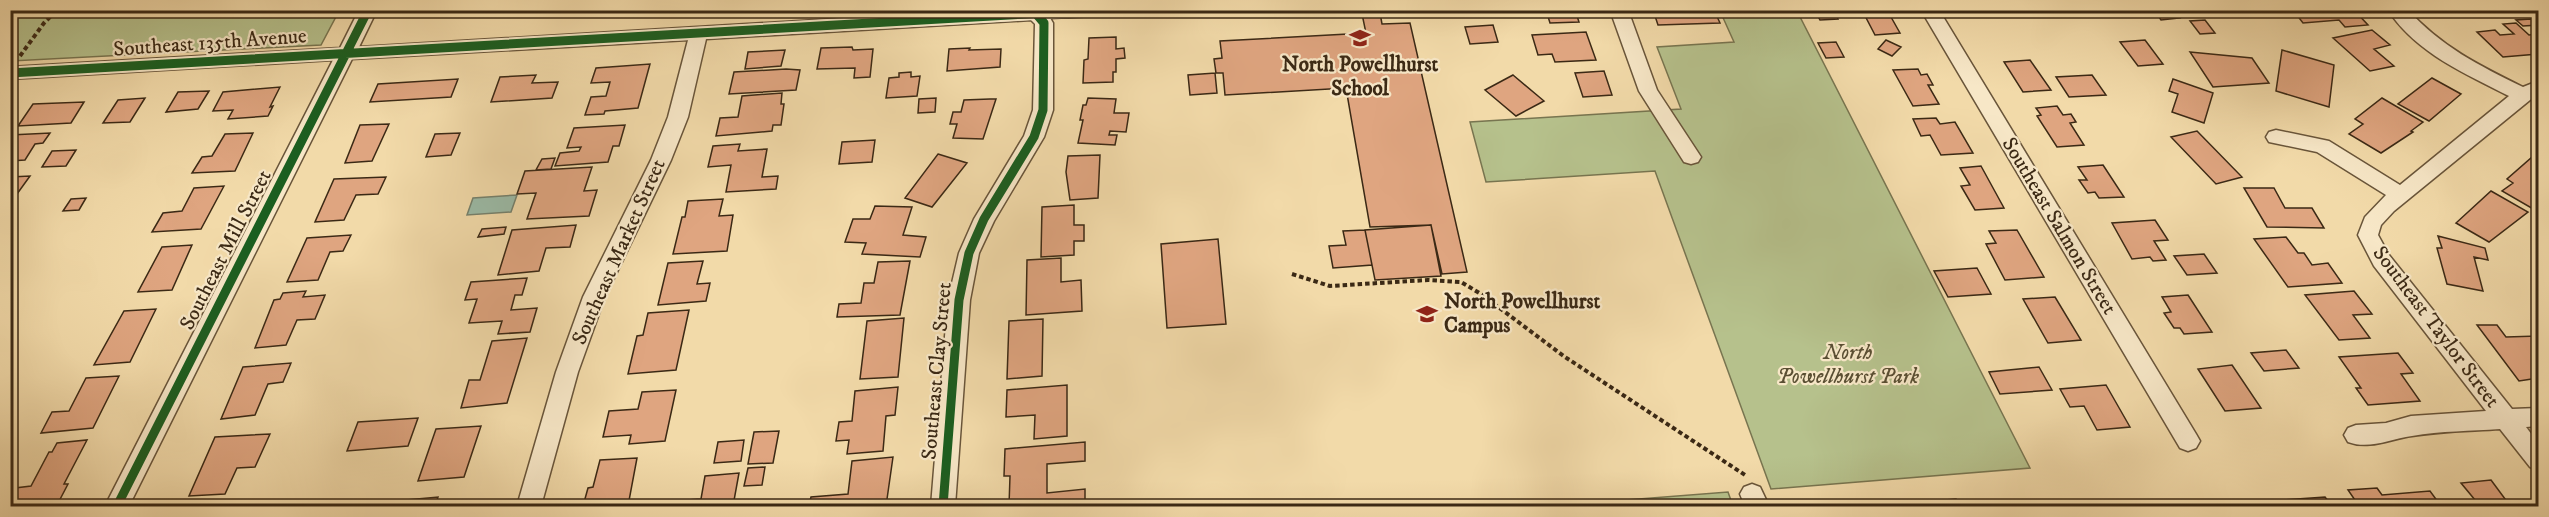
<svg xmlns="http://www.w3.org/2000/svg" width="2549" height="517" font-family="'IM FELL DW Pica',serif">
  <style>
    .green { fill: #b6c18c; stroke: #787550; stroke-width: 1.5 }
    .water { fill: #9bbba7; stroke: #75816d; stroke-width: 1.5 }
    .building { fill: #dfa580; stroke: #3b2915; stroke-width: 1.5 }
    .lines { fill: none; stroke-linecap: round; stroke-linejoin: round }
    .minor-casing { stroke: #69553a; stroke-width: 3 }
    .path { stroke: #3b2915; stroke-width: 4; stroke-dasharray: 4.5 3; stroke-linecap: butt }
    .minor { fill: #f7e7c7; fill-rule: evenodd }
    .cycleway-casing { stroke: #f7e7c7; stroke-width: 13 }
    .cycleway { stroke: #1b5e20; stroke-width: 9 }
    .labels { text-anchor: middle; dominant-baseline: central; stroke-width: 4.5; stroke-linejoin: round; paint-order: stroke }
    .street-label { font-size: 21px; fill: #3b2915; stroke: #f7e7c7 }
    .poi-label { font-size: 21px; font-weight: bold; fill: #3b2915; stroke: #f7e7c7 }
    .park-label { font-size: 21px; font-style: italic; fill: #5a4f33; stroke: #f7e7c7 }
  </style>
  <rect width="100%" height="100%" fill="#f2daa9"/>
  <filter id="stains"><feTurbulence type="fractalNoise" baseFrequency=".00333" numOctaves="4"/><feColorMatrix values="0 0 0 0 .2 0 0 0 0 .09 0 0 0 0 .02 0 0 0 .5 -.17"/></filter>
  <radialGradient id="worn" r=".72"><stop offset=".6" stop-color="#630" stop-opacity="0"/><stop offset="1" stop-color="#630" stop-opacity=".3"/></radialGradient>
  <path class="green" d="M11 10H339V11L321 45 11 61Z
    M1720 11H1797L2030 468 1771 489 1655 171 1486 182 1470 122 1681 109 1657 47 1734 42Z
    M1728 492 1733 506H1549Z"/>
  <path class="water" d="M517 195 511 212 467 215 473 198Z"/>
  <path class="building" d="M404 10H440L439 14 402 16Z
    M1546 10H1575L1579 22 1550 23Z
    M1653 10H1714L1720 23 1658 25Z
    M1807 10H1844L1845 13 1836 14 1838 19 1820 20 1815 11Z
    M1862 10H1887L1900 33 1875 35Z
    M1967 10H1997L1999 14 1970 16Z
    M2101 10H2125L2128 15 2105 16Z
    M2154 10H2174L2180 18 2161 20Z
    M2293 10H2354L2368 25 2345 27 2339 20 2303 23Z
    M2495 10H2513L2518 16 2501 17Z
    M1380 13 1382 24 1410 23 1467 272 1442 274 1431 225 1370 227 1346 88 1225 95 1223 73H1216L1214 59 1222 58 1220 41 1366 33 1362 14Z
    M2531 19 2538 25 2523 26 2516 20Z
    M2205 20 2215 33 2200 34 2190 21Z
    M2516 23 2529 35 2538 34V54L2503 57 2477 32 2495 30 2500 35 2514 34 2503 24Z
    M1493 25 1498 42 1470 44 1465 27Z
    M2372 30 2390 45 2374 49 2394 66 2370 71 2333 38Z
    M1586 32 1596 60 1555 62 1552 54 1538 55 1532 35Z
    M1116 37V49L1124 48 1125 58 1116 59V72H1113V82L1083 83 1084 60 1088 59 1089 38Z
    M1886 40 1901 47 1892 56 1878 49Z
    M2145 40 2163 64 2138 66 2120 42Z
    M1836 42 1844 57 1826 58 1818 43Z
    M852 47 853 50 873 49 870 77 854 78 855 68 817 69 821 48Z
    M970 48 969 50 1001 49 1000 67 947 71 949 49Z
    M785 50 781 66 745 69 748 52Z
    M2282 50 2334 65 2329 107 2276 91Z
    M2190 52 2252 58 2269 83 2213 87Z
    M2030 60 2051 90 2023 92 2004 62Z
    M650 64 638 108 605 111 604 114 585 115 591 97 606 96 610 82 591 83 596 68Z
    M786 69 800 70 796 90 729 94 734 72Z
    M1918 69 1921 75 1927 74 1933 85H1928L1939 104 1913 106 1893 70Z
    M1604 71 1612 95 1583 97 1575 73Z
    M911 72V77L920 76 917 96 886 98 889 78 899 77V73Z
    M1215 73 1217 93 1190 95 1188 75Z
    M536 75 532 83 558 82 552 98 491 102 500 77Z
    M1513 75 1544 101 1516 116 1485 90Z
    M2092 75 2106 95 2069 97 2056 77Z
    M2432 78 2461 94 2429 121 2398 104Z
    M458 79 451 97 370 102 378 84Z
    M2173 79 2213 93 2204 123 2172 112 2178 94 2169 91Z
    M280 87 270 107 273 106 268 116 228 119 233 110 213 111 223 92Z
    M209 91 198 109 166 112 178 92Z
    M782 93 781 104H784L781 125H773L772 131 716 136 720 118 738 117 742 96Z
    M145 98 130 122 103 123 118 100Z
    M936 98 935 112 918 113 919 99Z
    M1088 98 1116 99 1114 113H1129L1126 132 1110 131 1109 135H1117L1115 145 1078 143 1083 120H1080L1083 105H1086Z
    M2382 98 2423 122 2411 131 2413 132 2381 153 2349 134 2363 124 2355 119Z
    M990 99H996L983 139 953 138 957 124H950L953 112H961L964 100Z
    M84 102 71 123 18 126 33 104Z
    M2057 106 2063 115 2071 114 2076 122 2070 123 2084 145 2057 147 2037 116 2041 115 2036 108Z
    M1936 118 1940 124 1955 122 1973 153 1941 155 1930 135 1921 136 1913 119Z
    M389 124 372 161 345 163 360 125Z
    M625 125 619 146H613L608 162 555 166 560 153 579 151 581 147 567 148 574 128Z
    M2197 131 2242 177 2216 184 2171 137Z
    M50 133 43 143 35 144 25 160 10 161V135Z
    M253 133 235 171 192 173 202 157 212 156 225 134Z
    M460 133 451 155 426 157 435 134Z
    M875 140 872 162 839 164 842 142Z
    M740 144 738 151 767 149 762 177 778 176 776 189 726 192 731 165 708 167 713 146Z
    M76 150 66 166 42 167 52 151Z
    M938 154 967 163 932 207 905 198Z
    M1100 155 1098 198 1070 200 1066 172 1068 156Z
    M555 158 551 169 536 170 542 159Z
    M2531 158 2538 162V207L2535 210 2502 191 2513 183 2507 179Z
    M2103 165 2124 197 2099 198 2095 192 2088 193 2079 180H2087L2078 167Z
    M1981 166 2004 208 1975 210 1961 186 1970 185 1960 168Z
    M592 167 584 191 597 190 589 216 527 219 536 193 517 194 525 171Z
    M30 176 17 194 10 195V177Z
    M386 177 378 194 356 195 344 220 315 222 334 179Z
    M224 186 201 229 152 232 163 213 182 211 194 188Z
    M2244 188H2274L2285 208H2312L2324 228 2267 227Z
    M2491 191 2528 212 2489 242 2456 223Z
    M86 198 79 210 63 211 71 199Z
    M723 199 719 216 733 215 727 251 673 254 682 217H685L688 201Z
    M1074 205V225H1084V241H1074V255L1041 257 1042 207Z
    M875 206 912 207 903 235 926 237 920 257 862 254 866 243 845 242 853 219H870Z
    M2155 220 2168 240 2154 241 2166 260 2153 261 2150 257 2132 259 2112 223Z
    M576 225 570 247 546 248 539 271 498 275 512 230Z
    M1431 225 1441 276 1375 280 1365 230Z
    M506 227 504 234 478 237 482 229Z
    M1365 230 1372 265 1333 268 1329 246 1346 245 1343 231Z
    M2017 230 2044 277 2005 280 1986 244 1996 243 1989 231Z
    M351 235 343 251 330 252 318 280 287 282 307 238Z
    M2438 236 2485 248 2488 260 2474 257 2483 291 2447 284 2437 248H2442Z
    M2286 237 2298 253H2304L2312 265 2328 263 2342 283 2288 287 2254 239Z
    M1218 239 1226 324 1167 328 1161 244Z
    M192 245 172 290 138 292 162 247Z
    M2204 254 2217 273 2187 275 2174 256Z
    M1061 258V282L1081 280 1082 311 1026 315 1027 260Z
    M703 261 697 284 710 283 706 301 658 305 668 263Z
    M910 261 900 315 837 317 839 304 861 303 864 283H874L878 262Z
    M1977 268 1991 294 1948 297 1934 271Z
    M527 278 522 295H515L511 310 537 308 530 332 498 334 502 321 469 323 477 299 465 300 471 282Z
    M306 291 303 297 325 295 315 319 297 320 286 345 255 348 274 300 280 299 283 293Z
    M2354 291 2372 314 2353 315 2370 338 2339 340 2305 295Z
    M2188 295 2212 332 2184 334 2180 328H2174L2164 313 2171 312 2162 297Z
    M2055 297 2081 340 2048 343 2023 299Z
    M156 309 130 362 94 365 124 311Z
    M689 310 676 370 628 374 637 336 643 335 648 313Z
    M904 318 898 377 860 379 867 321Z
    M1043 319 1042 376 1007 379 1009 321Z
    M2477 325H2497L2506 337 2538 336V378L2519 381Z
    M527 338 507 403 461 408 469 380H480L492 341Z
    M2286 350 2299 368 2264 371 2251 353Z
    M2398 353 2413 373 2401 374 2420 401 2368 405 2356 388H2361L2339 357Z
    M291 363 283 382 268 384 255 415 221 419 243 367Z
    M2232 365 2261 408 2225 411 2198 369Z
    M2039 367 2052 390 2000 394 1989 372Z
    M119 376 93 428 41 433 52 412 69 411 86 378Z
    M1067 385V436L1034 439 1035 415 1006 417 1007 390Z
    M2106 385 2130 427 2097 430 2084 406 2070 407 2060 389Z
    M898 387 895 415 886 416 883 451 847 454 849 440 836 441 839 422 852 421 855 391Z
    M676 390 665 441 629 444 631 435 603 437 609 411 638 409 642 392Z
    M418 418 408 446 347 451 358 422Z
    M481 426 464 477 418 481 436 429Z
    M779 431 773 463 748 464 754 432Z
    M270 434 255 467 237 468 225 494 189 496 215 437Z
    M87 440 64 484H68L57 505 10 506V496L15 488 31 486 49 452H52L57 443Z
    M744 440 741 461 714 463 718 442Z
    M1085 442V461L1047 464V493L1085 489V506H1009L1010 476H1004L1005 449Z
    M893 457 886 506H791L792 502 810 501 811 497 848 494 852 461Z
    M637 458 628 506H583L588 488 593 487 600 460Z
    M765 467 762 485 744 486 748 468Z
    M739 473 733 506H656L657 502 701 499 705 476Z
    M2491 480 2508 503 2516 502 2519 506H2480L2461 483Z
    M2377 488 2382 495 2430 491 2441 506H2359L2348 490Z
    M438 497 435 506H394L395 501Z
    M2325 497 2332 506H2269L2266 501Z
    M1956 499 1959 506H1925L1923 502Z"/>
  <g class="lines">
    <defs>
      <path id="minor" d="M359 10H377L359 47 985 10H1104L1101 14 1095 16 1050 18 1053 23V110L1044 137 994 221 979 253 970 300 955 506H931L948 300 959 253 974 219 1024 136 1033 110 1035 24 1031 20 706 39 688 117 671 160 605 297 578 372 541 506H517L556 372 583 297 651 160 668 117 688 40 352 59 129 506H105L333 60 10 79V67L340 48Z
        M1610 10H1628L1657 90 1701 157 1698 162 1691 164 1684 162 1639 91Z
        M1921 10H1939L2196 434 2200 441 2196 448 2188 451 2180 448Z
        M2388 10H2408C2442 47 2478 65 2523 87L2538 81V95L2530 100 2394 211 2381 225 2378 235 2389 255 2512 409 2538 408V426L2526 427 2538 443V470L2530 467 2500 429C2471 431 2441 431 2412 436 2390 439 2369 450 2348 442L2344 435 2348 428 2356 425 2386 423 2411 416 2486 411 2374 266 2358 235 2365 217 2386 195 2317 152 2269 142 2266 137 2269 132 2276 130 2329 141 2400 185 2509 96C2466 74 2416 53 2388 10Z
        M1752 484 1760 487 1769 506H1745L1740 494 1744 487Z"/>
    </defs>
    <use href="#minor" class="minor-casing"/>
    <path class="path" d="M20 56 44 23 57 10
      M1292 274 1330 286 1428 280 1461 282 1481 294 1565 357 1745 475"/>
    <use href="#minor" class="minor"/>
    <defs>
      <path id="cycleway" d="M10 73 1095 10
        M117 506 368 10
        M943 506 959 300 969 253 984 219 1034 137 1043 110 1044 23 1033 10"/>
    </defs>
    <use href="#cycleway" class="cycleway-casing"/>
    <use href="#cycleway" class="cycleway"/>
  </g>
  <defs>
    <symbol id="school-bare" viewBox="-9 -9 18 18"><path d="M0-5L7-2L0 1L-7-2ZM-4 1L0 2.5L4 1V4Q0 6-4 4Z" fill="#8f2418" stroke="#f7e7c7" stroke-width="2.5" paint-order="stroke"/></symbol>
  </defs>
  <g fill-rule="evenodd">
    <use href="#school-bare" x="1345" y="23" width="30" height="30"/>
    <use href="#school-bare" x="1412" y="299" width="30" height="30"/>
  </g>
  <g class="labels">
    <g class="street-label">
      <text transform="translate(210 43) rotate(-4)">Southeast 135th Avenue</text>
      <text transform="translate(2059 226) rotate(59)">Southeast Salmon Street</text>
      <text transform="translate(226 250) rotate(-63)">Southeast Mill Street</text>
      <text transform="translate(619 252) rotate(-66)">Southeast Market Street</text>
      <text transform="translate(2436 327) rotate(53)">Southeast Taylor Street</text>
      <text transform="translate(937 371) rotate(-85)">Southeast Clay Street</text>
    </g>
    <g class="poi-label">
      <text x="1360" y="65">North Powellhurst<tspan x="1360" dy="24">School</tspan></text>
      <text x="1444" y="302" text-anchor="start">North Powellhurst<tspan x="1444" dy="24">Campus</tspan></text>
    </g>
    <g class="park-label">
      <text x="1848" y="353">North<tspan x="1848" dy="24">Powellhurst Park</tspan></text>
    </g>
  </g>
  <rect width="2549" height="517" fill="none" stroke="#f2daa9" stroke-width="36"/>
  <rect x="12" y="12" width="2525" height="493" fill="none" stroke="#3b2915" stroke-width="3"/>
  <rect x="18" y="18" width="2513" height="481" fill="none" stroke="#3b2915" stroke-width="1.5"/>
  <rect width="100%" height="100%" filter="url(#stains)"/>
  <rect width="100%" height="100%" fill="url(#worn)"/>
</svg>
